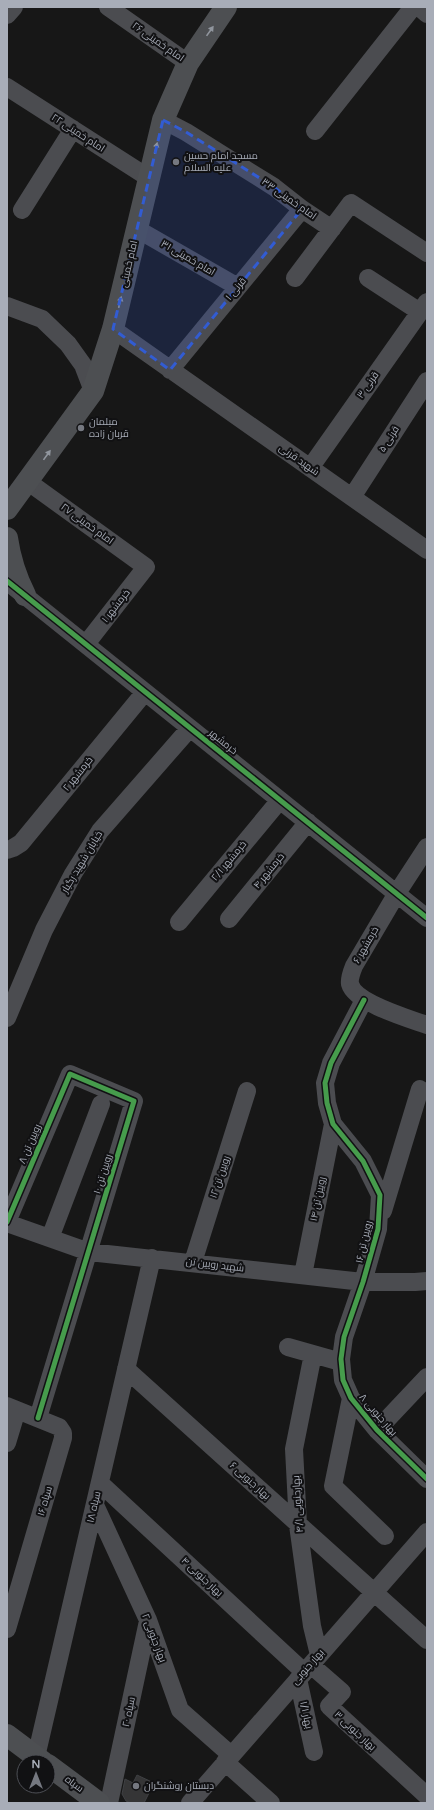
<svg xmlns="http://www.w3.org/2000/svg" width="434" height="1810" font-family="'Varela Round',Cairo,sans-serif">
  <style>
    .building { fill: #353536; stroke: #3f4043 }
    .lines { fill: none; stroke-linecap: round; stroke-linejoin: round }
    .minor { stroke: #4b4c50; stroke-width: 18 }
    .major { stroke: #4d4f52; stroke-width: 22 }
    .cycleway-casing { stroke: #111113; stroke-width: 8 }
    .cycleway { stroke: #469c4c; stroke-width: 5 }
    .oneway { fill: #91969e }
    .marked { fill: #325cd3; fill-opacity: 0.2; stroke: #325cd3; stroke-width: 3; stroke-dasharray: 8 5; stroke-linejoin: round }
    .poi-dot { fill: #757880; stroke: #111113; stroke-width: 1.5 }
    .labels { text-anchor: middle; dominant-baseline: central; stroke-width: 4; stroke-linejoin: round; paint-order: stroke }
    .street-label { font-size: 10px; fill: #a8adb8; stroke: #111113 }
    .poi-label { font-size: 10px; fill: #a8adb8; stroke: #111113; text-anchor: start }
  </style>
  <rect width="100%" height="100%" fill="#171717"/>
  <path class="building" d="M137 1775 154 1783 144 1803H131L126 1801 122 1794 125 1779 133 1783Z"/>
  <g class="lines">
    <path class="minor" d="M108 7 188 63
      M419 7 427 14
      M7 15 14 7
      M7 87 149 178
      M163 120 186 132 274 187 302 209 332 229
      M315 131 413 7
      M22 210 73 129
      M137 229 238 287
      M295 278 351 203 427 253
      M368 278 420 312
      M7 306 42 319 68 344 83 365 93 391
      M113 329 427 550
      M170 370 302 209
      M310 468 427 302
      M27 481 146 567 86 644
      M352 497 427 381
      M14 587 427 918
      M427 847 397 893 354 966C352 971 349 978 350 984 355 1003 410 1019 427 1025
      M7 850 13 848 21 843 145 692
      M229 919 308 822
      M179 922 280 800
      M364 1000 331 1063 325 1083 327 1103 333 1124 363 1161 380 1195 378 1229 363 1282 344 1337 341 1359 343 1380 351 1398 377 1430 427 1479
      M7 1018 44 930 73 874 100 831 190 728
      M383 1211 420 1089
      M7 1222 70 1074 134 1101 38 1418
      M7 1223 89 1252 363 1282H415L427 1281
      M50 1238 101 1104
      M193 1262 247 1091
      M303 1275 333 1124
      M288 1347 341 1362
      M313 1354 294 1449 298 1525 312 1626 319 1655
      M126 1369 427 1640
      M351 1398 333 1486 385 1536
      M7 1406 59 1427 63 1433V1438L7 1629
      M377 1430 427 1377
      M7 1443 17 1410
      M100 1483 304 1672
      M95 1505 148 1620 180 1710 231 1755
      M311 1665 342 1692 329 1706 427 1796
      M298 1679 314 1752
      M36 1757 152 1258
      M225 1762 271 1803
      M109 1803 148 1621
      M190 1803 427 1532"/>
    <path class="major" d="M7 509 93 391 113 329 163 120 188 63 226 7
      M7 538C10 559 16 577 25 595
      M7 1735 43 1762
      M48 1765 99 1803"/>
    <defs>
      <path id="cycleway" d="M7 581 427 918
        M364 1000 331 1063 325 1083 327 1103 333 1124 363 1161 380 1195 378 1229 363 1282 344 1337 341 1359 343 1380 351 1398 377 1430 427 1479
        M7 1222 70 1074 134 1101 38 1418"/>
    </defs>
    <use href="#cycleway" class="cycleway-casing"/>
    <use href="#cycleway" class="cycleway"/>
  </g>
  <defs><path id="oneway-solid" d="M-6-.8H1V-3.2L6.5 0L1 3.2V.8H-6Z"/></defs>
  <g class="oneway">
    <use href="#oneway-solid" transform="translate(210 31) rotate(-55)"/>
    <use href="#oneway-solid" transform="translate(156 148) rotate(-77)"/>
    <use href="#oneway-solid" transform="translate(120 302) rotate(-77)"/>
    <use href="#oneway-solid" transform="translate(47 455) rotate(-54)"/>
  </g>
  <path class="marked" d="M163 120 186 132 274 187 302 209 170 370 113 329Z"/>
  <g class="poi-dot">
    <circle cx="176" cy="162" r="4"/>
    <circle cx="81" cy="428" r="4"/>
    <circle cx="136" cy="1786" r="4"/>
  </g>
  <g class="labels">
    <g class="street-label">
      <text transform="translate(158 42) rotate(35)">امام خمینی ۲۶</text>
      <text transform="translate(78 133) rotate(33)">امام خمینی ۲۲</text>
      <text transform="translate(289 199) rotate(35)">امام خمینی ۳۳</text>
      <text transform="translate(188 258) rotate(30)">امام خمینی ۳۱</text>
      <text transform="translate(129 264) rotate(-77)">امام خمینی</text>
      <text transform="translate(236 289) rotate(-51)">قرنی ۱</text>
      <text transform="translate(368 385) rotate(-55)">قرنی ۳</text>
      <text transform="translate(389 439) rotate(-57)">قرنی ۵</text>
      <text transform="translate(299 460) rotate(35)">شهید قرنی</text>
      <text transform="translate(87 524) rotate(36)">امام خمینی ۲۷</text>
      <text transform="translate(116 606) rotate(-52)">خرمشهر ۱</text>
      <text transform="translate(223 742) rotate(39)">خرمشهر</text>
      <text transform="translate(78 774) rotate(-51)">خرمشهر ۲</text>
      <text transform="translate(229 861) rotate(-50)">خرمشهر ۲/۱</text>
      <text transform="translate(82 862) rotate(-59)">خیابان شهید رگبار</text>
      <text transform="translate(269 871) rotate(-51)">خرمشهر ۴</text>
      <text transform="translate(366 945) rotate(-60)">خرمشهر ۶</text>
      <text transform="translate(30 1144) rotate(-67)">رویین تن ۸</text>
      <text transform="translate(103 1174) rotate(-73)">رویین تن ۱۰</text>
      <text transform="translate(220 1177) rotate(-72)">رویین تن ۱۲</text>
      <text transform="translate(318 1199) rotate(-79)">رویین تن ۱۴</text>
      <text transform="translate(364 1242) rotate(-77)">رویین تن ۱۶</text>
      <text transform="translate(215 1265) rotate(7)">شهید رویین تن</text>
      <text transform="translate(378 1415) rotate(49)">بهار جنوبی ۸</text>
      <text transform="translate(250 1481) rotate(42)">بهار جنوبی ۶</text>
      <text transform="translate(45 1501) rotate(-74)">سپاه ۱۶</text>
      <text transform="translate(298 1504) rotate(-94)">بهارجنوبی ۴/۱</text>
      <text transform="translate(94 1507) rotate(-77)">سپاه ۱۸</text>
      <text transform="translate(202 1577) rotate(43)">بهار جنوبی ۴</text>
      <text transform="translate(154 1638) rotate(69)">بهار جنوبی ۲</text>
      <text transform="translate(308 1667) rotate(-49)">بهار جنوبی</text>
      <text transform="translate(129 1712) rotate(-78)">سپاه ۲۰</text>
      <text transform="translate(306 1715) rotate(78)">بهار ۱/۱</text>
      <text transform="translate(355 1731) rotate(43)">بهار جنوبی ۳</text>
      <text transform="translate(74 1784) rotate(36)">سپاه</text>
    </g>
    <g class="poi-label">
      <text x="184" y="156">مسجد امام حسین<tspan x="184" dy="12">علیه السلام</tspan></text>
      <text x="89" y="422">مبلمان<tspan x="89" dy="12">قربان زاده</tspan></text>
      <text x="144" y="1786">دبستان روشنگران</text>
    </g>
  </g>
  <rect width="434" height="1810" fill="none" stroke="#a8adb8" stroke-width="16"/>
  <g transform="translate(36 1774)"><circle r="19" fill="#111113" stroke="#4d4f55"/>
  <path d="M0-3L7 15L0 10L-7 15Z" fill="#757880"/>
  <text y="-6" font-size="11" font-weight="bold" text-anchor="middle" fill="#a8adb8">N</text>
  </g>
</svg>
